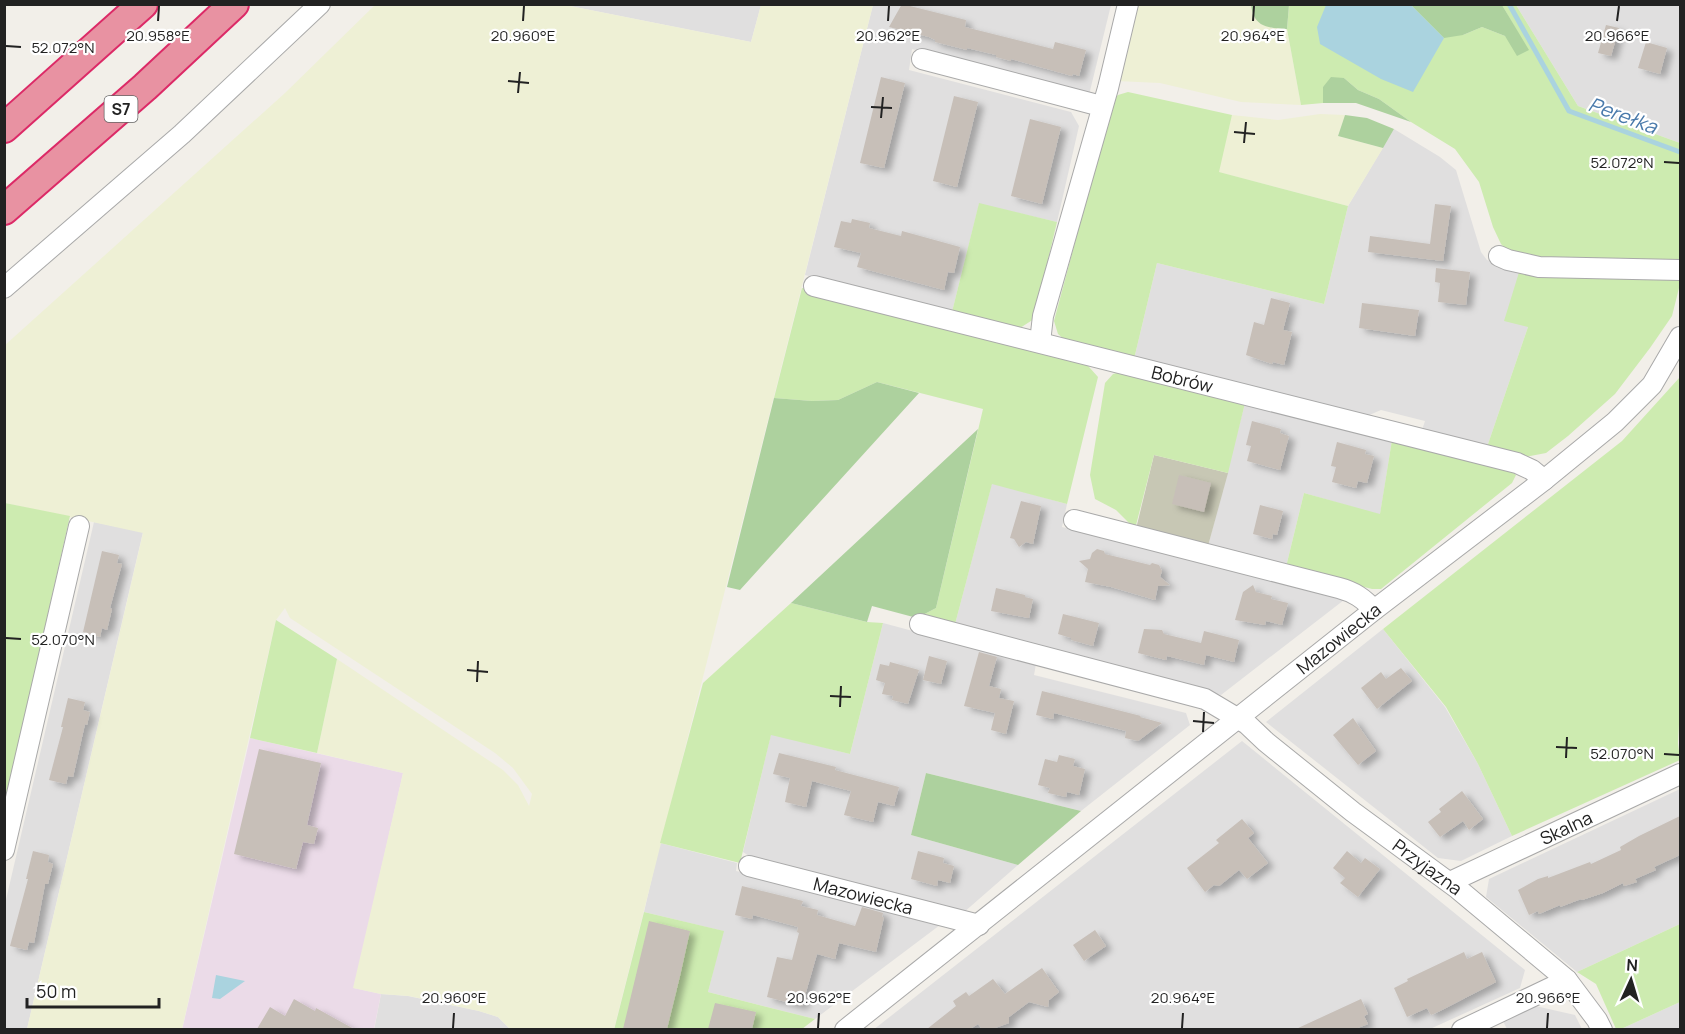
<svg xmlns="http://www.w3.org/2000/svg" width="1685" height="1034" font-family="Manrope,sans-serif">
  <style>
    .residential { fill: #e0dfdf }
    .industrial { fill: #ebdbe8 }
    .construction { fill: #c7c7b4 }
    .farmland { fill: #eef0d5 }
    .grass { fill: #cdebb0 }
    .forest { fill: #add19e }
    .water { fill: #aad3df }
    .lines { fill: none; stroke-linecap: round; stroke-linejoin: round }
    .stream { stroke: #aad3df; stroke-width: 5 }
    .building { fill: #c7bfb8; filter: url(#shadow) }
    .minor-casing { stroke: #a9a9a9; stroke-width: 22 }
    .highway-casing { stroke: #dc2a67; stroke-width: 32 }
    .minor { stroke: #fff; stroke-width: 20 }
    .highway { stroke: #e892a2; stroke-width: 28 }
    .ticks { fill: none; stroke: #222; stroke-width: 2 }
    .labels { text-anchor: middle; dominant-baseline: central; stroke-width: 4.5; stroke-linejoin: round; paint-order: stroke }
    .shield { fill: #fff; stroke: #646464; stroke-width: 1.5 }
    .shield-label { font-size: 16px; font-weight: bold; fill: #222 }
    .street-label { font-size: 18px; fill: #222; stroke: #fff }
    .water-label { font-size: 20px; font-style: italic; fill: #4a7aab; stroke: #fff }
    .ticks-label { font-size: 15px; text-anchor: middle; fill: #222; stroke: #fff; stroke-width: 4.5; stroke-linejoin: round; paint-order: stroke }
  </style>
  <defs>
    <filter id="shadow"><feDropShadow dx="6" dy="4" stdDeviation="3" flood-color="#0004"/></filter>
  </defs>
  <rect width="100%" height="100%" fill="#f2efe9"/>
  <path class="residential" d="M565 5H761L751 42Z
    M873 5H1111L1089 95 912 49 909 70 1071 112 1079 126 1057 222 979 204 952 312 805 275Z
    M1516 5H1680V143L1578 106Z
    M1394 129 1440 157 1456 170 1481 252 1487 260 1520 269 1528 327 1487 447 1422 430 1425 421 1381 410 1367 416 1134 359 1157 263 1324 304 1348 206Z
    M1245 403 1392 440 1380 515 1304 493 1286 567 1208 546Z
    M992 483 1067 504 1062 527 1342 597 1344 600 1221 695 954 628Z
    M94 522 143 532 27 1029 5 1030V904Z
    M883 623 1036 664 1034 675 1186 713 1190 725 1081 811 926 773 911 835 1018 865 963 913 755 860 743 852 771 734 850 754Z
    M1383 629 1445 707 1478 764 1512 836 1461 861 1438 858 1266 722Z
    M1242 741 1525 970 1520 988 1430 1029 873 1030Z
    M1680 789V924L1577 972 1486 897 1489 879Z
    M660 843 737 863 736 871 937 919 940 925 815 1019 708 992 723 931 644 912Z
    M381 994 408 996 479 1011 498 1017 510 1029 374 1030Z
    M1680 1002V1029H1621Z
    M1531 1005 1575 1015 1582 1029H1507L1502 1019Z"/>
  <path class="industrial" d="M250 738 403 773 354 988 381 994 374 1029 182 1030Z"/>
  <path class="construction" d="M1154 455 1228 473 1208 546 1136 529Z"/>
  <path class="farmland" d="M375 5H565L751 42 761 5H873L614 1029H510L498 1017 479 1011 409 996 381 994 353 988 403 773 317 753 337 659 503 770 518 785 529 806 532 794 513 768 495 753 290 618 285 608 276 620 182 1029H27L143 533 5 503 4 346 285 93Z
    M1137 5H1251L1253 16 1272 28 1287 29 1301 105 1241 102 1160 83 1117 81Z
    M1320 114 1345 115 1338 136 1383 148 1348 206 1218 172 1232 115 1278 120Z"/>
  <path class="grass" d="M1289 5H1411L1420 12 1463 35 1482 27 1505 36 1528 50 1502 5H1516L1578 106 1680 143V260L1542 263 1510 253 1501 244 1493 227 1479 182 1455 149 1411 122 1379 99 1358 90 1344 78 1323 87V103L1301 105 1287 29Z
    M1128 92 1232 115 1219 172 1348 206 1324 304 1157 263 1134 359 1066 341 1058 334 1054 321 1113 100 1118 95Z
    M979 203 1057 222 1034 319 1020 328 952 312Z
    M1520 269 1680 277V284L1672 316 1650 348 1615 394 1568 436 1546 453 1525 457 1487 447 1528 327 1504 321Z
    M802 288 1081 358 1098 377 1067 504 992 484 954 628 917 618 936 608 983 409 877 382 838 400 812 401 774 398Z
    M1125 371 1245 403 1228 473 1154 455 1135 529 1116 510 1095 499 1090 475 1105 383 1113 374Z
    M1680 377V706L1678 743 1680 760 1512 836 1478 764 1446 707 1383 629 1622 441Z
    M1392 440 1510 469 1516 475 1512 483 1381 589H1372L1286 567 1304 493 1380 514Z
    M5 503 70 516 5 804 4 503Z
    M791 603 867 622 883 623 850 754 771 735 740 863 660 843 703 683Z
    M276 620 337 659 317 753 250 738Z
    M644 912 724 931 708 992 815 1019 802 1029 614 1030Z
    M1680 924V1002L1621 1029H1616L1596 984 1577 972Z"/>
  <path class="forest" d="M1251 5H1289L1287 29C1267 28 1254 27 1251 5Z
    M1411 5H1502L1529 50 1517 56 1505 36 1482 27 1463 35 1444 38Z
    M1331 77 1344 78 1358 90 1379 99 1411 122 1356 103H1323V87Z
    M1345 115 1367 118 1394 129 1383 148 1338 136Z
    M877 382 919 393 740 590 727 587 774 398 812 401 838 400Z
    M978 429 936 608 917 618 872 606 867 622 791 603Z
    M926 773 1081 811 1018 865 911 835Z"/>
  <path class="water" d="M1326 5H1411L1444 38 1413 92 1381 79 1320 44 1317 27Z
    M216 975 245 981 220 999 212 998Z"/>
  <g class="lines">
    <path class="stream" d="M1509 4 1569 111 1680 152"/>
  </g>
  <path class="building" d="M902 4 966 20 965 27 1053 49 1055 42 1086 50 1079 76 1073 74 1072 76 1011 59V61L996 57V55L967 48V50L935 42V40L929 37 889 27Z
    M1606 25 1619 28 1611 56 1598 53Z
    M1646 42 1667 48 1660 74 1638 68Z
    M881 77 905 83 884 168 860 163Z
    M954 96 978 102 957 187 933 181Z
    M1030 119 1061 127 1042 204 1011 196Z
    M1435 204 1451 206 1443 261 1368 252 1370 236 1430 244Z
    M852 219 870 223 869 228 901 236 902 231 960 247 954 273 948 272 944 290 857 267 861 253 834 247 841 221 851 223Z
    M1436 268 1470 272 1466 305 1438 302 1440 283 1435 282Z
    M1271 298 1290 303 1283 330 1292 332 1284 365 1273 362 1272 364 1246 355 1254 322 1264 325Z
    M1362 303 1419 310 1415 336 1359 328Z
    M1252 421 1281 429 1280 433 1289 436 1280 470 1247 461 1251 446 1246 445Z
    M1337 442 1366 450 1365 454 1374 456 1367 483 1358 481 1356 488 1332 482 1336 467 1331 466Z
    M1179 475 1211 483 1204 512 1172 504Z
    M1021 501 1041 506 1033 544 1026 542 1019 547 1014 539 1010 538Z
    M1260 505 1283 511 1277 535 1273 534 1272 539 1253 534Z
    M1097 549 1104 551 1105 554 1150 565 1152 563 1159 565 1162 571 1160 577 1170 585 1158 586 1155 600 1111 587 1085 582 1088 569 1079 561 1090 559 1092 553Z
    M102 551 119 555 117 563 122 564 110 608 112 609 107 630 102 628 100 637 83 632Z
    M1253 585 1256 592 1272 596 1271 599 1288 603 1282 625 1266 621 1265 625 1235 620 1243 592Z
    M996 588 1025 595V597L1033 599 1029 618 991 611Z
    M1063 614 1099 623 1093 646 1071 640V638L1058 634Z
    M1144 629 1162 630 1164 634 1201 643 1204 631 1239 640 1234 662 1206 655 1204 665 1167 656 1166 660 1138 653Z
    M979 652 997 657 989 686 1001 689 999 698 1014 701 1006 734 991 730 995 713 964 706Z
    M929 656 947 661 941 684 923 680Z
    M890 662 919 670 908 704 892 700 893 696 882 694 885 683 876 680 880 664 889 666Z
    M1401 668 1412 681 1377 709 1361 688 1381 672 1386 679Z
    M1042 691 1141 716 1140 717 1162 723 1138 741 1125 738 1126 731 1054 713 1053 719 1036 715Z
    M68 698 85 702 83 710 90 712 87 725 85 724 73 777 68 776 66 784 49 780 63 727H61Z
    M1353 718 1376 751 1358 765 1333 735Z
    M259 749 321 763 307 825 318 828 314 844 303 842 296 869 234 854Z
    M779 753 836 767 835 770 899 787 894 806 878 802 873 822 844 815 851 791 812 781 806 807 785 802 790 778 773 774Z
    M1059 755 1075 759 1073 766 1085 769 1079 795 1067 792 1066 797 1048 793 1050 788 1038 785 1045 759 1057 762Z
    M1462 791 1483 819 1469 830 1463 821 1440 837 1428 822 1441 812 1439 809Z
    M1680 816V855L1654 867 1656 870 1635 879 1637 882 1624 886 1623 883 1603 893 1582 900 1581 899 1560 907V905L1539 914 1538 911 1529 915 1518 890 1538 879 1548 876V878L1590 862 1591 864 1621 850 1620 847 1639 836Z
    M1242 819 1254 833 1248 838 1268 863 1247 879 1239 870 1219 886 1214 885 1205 892 1187 868 1219 843 1216 840Z
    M33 851 49 855 48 862 53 864 48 884H45L34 943 29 942 27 950 10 946 28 879H26Z
    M918 851 944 858 943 863 954 866 950 883 938 880 937 886 911 879Z
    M1347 851 1361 863 1365 858 1380 869 1358 897 1340 883 1345 878 1333 868Z
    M742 886 803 901 801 906 818 910 817 915 855 926 862 907 883 913 882 917H884L876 952 839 943 835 959 817 954 802 1006 767 997 777 957 792 960 799 933 797 932 798 927 753 915 752 919 735 915Z
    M649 921 690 931 680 976 667 1029H623Z
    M1095 930 1106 946 1084 961 1073 945Z
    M1464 952 1467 959 1482 952 1496 982 1440 1011 1431 1015 1427 1008 1407 1017 1394 988 1408 981 1407 979Z
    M1042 968 1059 992 1049 1000 1048 1007 1029 1002 1009 1017V1023L992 1029H982L978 1024 970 1029H927L956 1006 953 1001 966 992 969 996 993 979 1005 994Z
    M294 999 315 1011 316 1008 354 1029H257L270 1007 285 1016Z
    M1361 999 1368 1014 1364 1016 1368 1024 1355 1029H1296Z
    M715 1003 756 1012 752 1029H708Z"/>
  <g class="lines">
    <defs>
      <g id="minor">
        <path d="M922 59 1101 106"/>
        <path d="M1499 256 1508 260 1539 267 1680 270"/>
        <path id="s1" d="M814 286 1517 463 1532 470 1544 480"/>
        <path d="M4 288 182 134 320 4"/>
        <path d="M1040 342 1043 316 1108 88 1128 4"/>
        <path d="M1074 520 1339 588C1354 592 1363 598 1374 610"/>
        <path id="s2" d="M920 624 1205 699 1247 724 1266 742 1353 812 1458 889 1567 980 1597 1020 1602 1030"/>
        <path d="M4 850 79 526"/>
        <path id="s3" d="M749 866 979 925"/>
        <path id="s4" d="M1450 882 1680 774"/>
        <path id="s5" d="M845 1030 1374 610 1544 480 1615 422 1652 385 1680 337"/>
        <path d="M1462 1030 1567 980"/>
      </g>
      <path id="highway" d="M4 128 143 4
        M4 210 145 87 234 4"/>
    </defs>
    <use href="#minor" class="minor-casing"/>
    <use href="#highway" class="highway-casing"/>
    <use href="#minor" class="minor"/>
    <use href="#highway" class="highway"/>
  </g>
  <path class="ticks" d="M158 21 159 6M523 21 524 6M888 21 889 6M1253 21 1254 6M1617 21 1619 6M6 46 21 47M508 81 529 83M518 93 520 72M871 107 892 108M881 118 883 97M1234 132 1255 134M1244 143 1246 122M1664 162 1679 163M6 638 21 639M467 670 488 672M477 682 478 661M830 696 851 697M840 707 841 686M1193 721 1214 723M1203 732 1204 712M1556 747 1577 748M1664 754 1679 755M1566 758 1567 737M453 1028 454 1013M818 1028 819 1013M1182 1028 1183 1013M1547 1028 1548 1013"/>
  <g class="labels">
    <rect class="shield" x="104.5" y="96" width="33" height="26" rx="4.5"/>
    <g class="shield-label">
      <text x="121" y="109">S7</text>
    </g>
    <g class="street-label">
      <text stroke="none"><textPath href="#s1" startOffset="380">Bobrów</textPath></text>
      <text stroke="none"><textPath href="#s5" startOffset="630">Mazowiecka</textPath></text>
      <text stroke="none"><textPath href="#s4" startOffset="128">Skalna</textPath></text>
      <text stroke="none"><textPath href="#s2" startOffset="574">Przyjazna</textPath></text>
      <text stroke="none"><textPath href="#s3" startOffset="118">Mazowiecka</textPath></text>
    </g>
    <g class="water-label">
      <text transform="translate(1623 115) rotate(20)">Perełka</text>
    </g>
  </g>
  <g class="ticks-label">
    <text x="158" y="41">20.958°E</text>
    <text x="523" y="41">20.960°E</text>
    <text x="888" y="41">20.962°E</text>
    <text x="1253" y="41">20.964°E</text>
    <text x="1617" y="41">20.966°E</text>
    <text x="63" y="53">52.072°N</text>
    <text x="1622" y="168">52.072°N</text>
    <text x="63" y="645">52.070°N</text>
    <text x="1622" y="759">52.070°N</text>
    <text x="454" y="1003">20.960°E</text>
    <text x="819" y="1003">20.962°E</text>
    <text x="1183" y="1003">20.964°E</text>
    <text x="1548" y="1003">20.966°E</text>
  </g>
  <rect width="1685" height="1034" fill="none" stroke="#222222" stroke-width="12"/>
  <g transform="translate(1631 980) rotate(4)" stroke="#ffffff" stroke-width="4.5" paint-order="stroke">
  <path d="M0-4.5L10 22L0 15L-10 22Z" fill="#222222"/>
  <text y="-9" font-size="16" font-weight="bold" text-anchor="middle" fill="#222222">N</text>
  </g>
  <path d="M27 998v9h132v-9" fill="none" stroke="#222222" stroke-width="3"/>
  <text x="36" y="998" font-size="18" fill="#222222" stroke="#ffffff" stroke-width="4.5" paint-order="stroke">50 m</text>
</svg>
